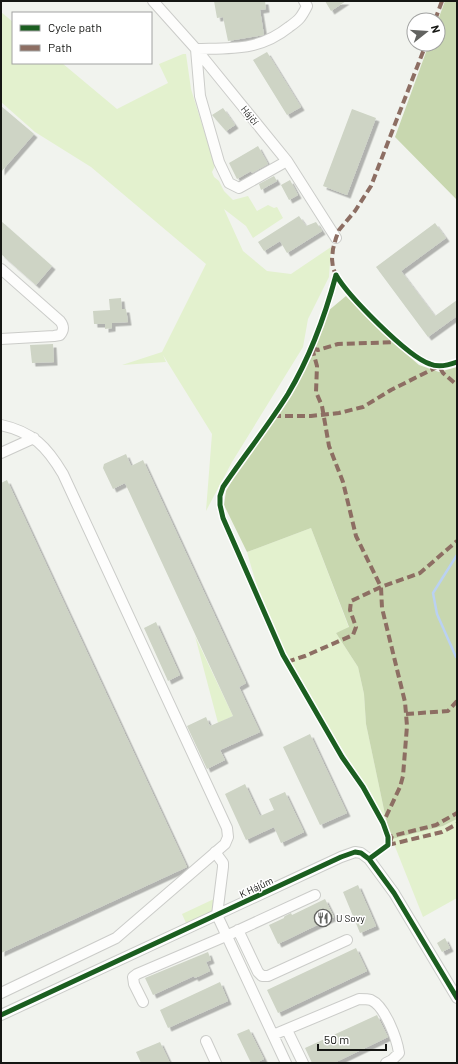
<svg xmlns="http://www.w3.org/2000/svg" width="458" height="1064" font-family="Barlow,sans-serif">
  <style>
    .green { fill: #e3f1ce }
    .forest { fill: #c8d7af }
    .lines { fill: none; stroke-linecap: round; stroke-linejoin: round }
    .stream { stroke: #bad1f2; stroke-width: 2.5 }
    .building { fill: #ced4c5; filter: url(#shadow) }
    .minor-casing { stroke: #cbccc9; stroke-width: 12 }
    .minor { stroke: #fdfdfc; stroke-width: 10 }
    .quiet { stroke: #8d6e63; stroke-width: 4; stroke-dasharray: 8 4; stroke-linecap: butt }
    .cycleway-casing { stroke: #fff; stroke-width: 8 }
    .cycleway { stroke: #1b5e20; stroke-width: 5 }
    .labels { text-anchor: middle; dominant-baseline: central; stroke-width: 3; stroke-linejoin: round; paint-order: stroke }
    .street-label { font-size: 10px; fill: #151613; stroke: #fff }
    .poi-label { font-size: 10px; fill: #151613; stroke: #fff; text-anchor: start }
  </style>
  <defs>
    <filter id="shadow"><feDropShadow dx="3.5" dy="3.5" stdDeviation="0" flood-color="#0004"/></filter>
  </defs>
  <rect width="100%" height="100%" fill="#f1f3ee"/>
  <path class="green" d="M1 12 13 22V63H62L117 109 168 83 159 64 183 54H186L191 89 215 166 212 172 214 177 219 181 224 191 233 200 248 196 257 211 268 205 274 208 277 207 283 218 253 238 246 226 224 209 243 251 267 271 291 274 331 247 329 277 308 319 303 347 232 462 206 511 212 434 163 355 166 362 122 365 162 352 206 264 91 167 35 132 1 102Z
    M311 528 349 628 336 633 358 667 364 694 366 724 387 824C356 766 317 714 286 657 269 624 257 588 247 552Z
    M195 636 233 716 218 723Z
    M457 819V898L423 917 392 839 422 831 443 826Z
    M214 899 218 909 186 923 182 914Z"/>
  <path class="forest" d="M445 1H457V200L395 137 429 44H438V20Z
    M346 296 382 333 419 365 439 372 457 367V819L443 826 392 839 387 824 366 724 364 694 358 667 336 633 349 627 311 528 247 552 224 505 226 491 243 462 283 408 299 381 313 354 328 311Z"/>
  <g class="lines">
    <path class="stream" d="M456 657 437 614 433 593 457 555"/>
  </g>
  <path class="building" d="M214 1H265L266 9 260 10 264 35 228 41 223 17 217 18Z
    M325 1H346L331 11Z
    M267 52 301 107 287 115 253 60Z
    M1 106 34 134 1 172Z
    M223 108 235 125 226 131 212 115Z
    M352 109 376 118 347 195 323 186Z
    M258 146 268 164 252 173 251 171 237 179 229 163Z
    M274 176 277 181 261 190 259 184Z
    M290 180 298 195 289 200 281 185Z
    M299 216 306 226 316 222 322 231 287 253 280 241 264 251 258 242Z
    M1 221 52 266 36 285 1 254Z
    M435 223 446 238 401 271 435 316 457 300V316L428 337 376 267Z
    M121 298 122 309H126L128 322 112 323V328L105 329V324H94L93 311 110 310 109 299Z
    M53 344 54 362 32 363 30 345Z
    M126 454 131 466 143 460 246 683 239 687 260 732 220 750 225 760 207 769 187 726 206 717 210 726 233 716 125 483 113 489 103 468 104 464Z
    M7 480 187 867 1 953V483Z
    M156 622 180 675 168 681 144 628Z
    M310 734 347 813 320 825 283 747Z
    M245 784 260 816 274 810 269 799 285 792 304 832 281 843 274 827 246 840 225 794Z
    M358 885 376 926 360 933 343 892Z
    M325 899 334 917 278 944 269 925 284 918V917L285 916 291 913 292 915Z
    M445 938 450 948 442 952 437 943Z
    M356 948 367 971 278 1013 267 990Z
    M208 952 211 960 206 962 210 971 195 978 194 976 153 995 145 978Z
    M220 982 228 1001 168 1028 160 1010Z
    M377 1015 388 1037 334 1063H312L305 1048Z
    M249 1029 264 1059 256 1063H251L237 1034Z
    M160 1042 170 1063H141L136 1052Z"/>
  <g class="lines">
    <defs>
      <path id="minor" d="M153 1 196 49 287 161 336 238
        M287 161 239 188 229 183 219 162 200 96 196 49C232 48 259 51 289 27 299 20 301 18 307 6L304 1
        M1 269 60 321C64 326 64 330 60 335L54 336 1 339
        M1 425C33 432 47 447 63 474L227 828 228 837 225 844 116 938 1 993
        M1 453 34 438
        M215 852 223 863V867L217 915 286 1063
        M238 930 258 972 262 976H268L347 940
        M143 1002 134 984 133 977 137 974 226 936 315 895
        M1 1015 341 857 355 852 361 853 369 859 394 893 457 998
        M287 1030 303 1063
        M273 1035 359 999C363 999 368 999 371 1000 385 1006 397 1039 399 1053L392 1060 386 1063
        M206 1041 216 1063"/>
    </defs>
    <use href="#minor" class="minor-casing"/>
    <use href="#minor" class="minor"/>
    <path class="quiet" d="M435 20 442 1
      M337 277 333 268 332 259 333 249 336 238 339 230 355 211 371 186 426 44
      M312 348 317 366 316 392 322 406 329 446 343 482 356 536 381 587 382 608 405 702 407 726 403 776 400 787 383 823
      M312 348 318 350 338 344 398 342
      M273 416H311L339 413 363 407 391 390 439 366 443 373 457 385
      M287 662 305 656 353 635 356 627 350 610 351 601 381 587 420 573 457 541
      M406 714 448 711 457 701
      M390 843 392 836 436 825 457 813
      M388 845 442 832 457 824"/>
    <defs>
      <path id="cycleway" d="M336 275C325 316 310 357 288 394 268 426 244 456 223 487L220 496V505L223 518 283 655 342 757 363 787 383 823 388 837V845L369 859
        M336 275C348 296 408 357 430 364 439 368 449 365 457 362
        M1 1015 341 857 355 852 361 853 369 859 394 893 457 998"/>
    </defs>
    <use href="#cycleway" class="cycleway-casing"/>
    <use href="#cycleway" class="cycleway"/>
  </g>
  <defs>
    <symbol id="restaurant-ring" viewBox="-11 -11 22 22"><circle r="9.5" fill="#fff" stroke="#626360" stroke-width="1.5"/><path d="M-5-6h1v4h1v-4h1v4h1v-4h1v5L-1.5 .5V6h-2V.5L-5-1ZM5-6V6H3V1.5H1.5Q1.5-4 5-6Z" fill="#626360"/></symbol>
  </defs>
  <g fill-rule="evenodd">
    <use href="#restaurant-ring" x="313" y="908" width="20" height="20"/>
  </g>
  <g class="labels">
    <g class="street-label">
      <text transform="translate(250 115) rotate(51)">Hájčí</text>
      <text transform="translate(256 887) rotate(-25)">K Hájům</text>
    </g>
    <g class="poi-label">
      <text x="336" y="918">U Sovy</text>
    </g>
  </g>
  <rect width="458" height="1064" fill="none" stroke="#151613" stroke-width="4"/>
  <rect x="12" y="12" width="140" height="52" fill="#ffffff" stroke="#a1a2a1"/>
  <rect x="20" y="25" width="20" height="6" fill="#1b5e20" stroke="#a1a2a1"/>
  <text x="48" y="32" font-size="12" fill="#151613">Cycle path</text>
  <rect x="20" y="45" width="20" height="6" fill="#8d6e63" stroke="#a1a2a1"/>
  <text x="48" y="52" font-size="12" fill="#151613">Path</text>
  <g transform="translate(426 32) rotate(73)"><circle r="19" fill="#ffffff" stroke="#a1a2a1"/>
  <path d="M0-3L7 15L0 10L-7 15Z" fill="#626360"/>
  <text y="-6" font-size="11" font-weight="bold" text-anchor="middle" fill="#151613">N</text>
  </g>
  <path d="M318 1044v6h68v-6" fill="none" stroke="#151613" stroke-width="2"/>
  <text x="324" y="1044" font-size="12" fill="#151613" stroke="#ffffff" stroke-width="3" paint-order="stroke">50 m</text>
</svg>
